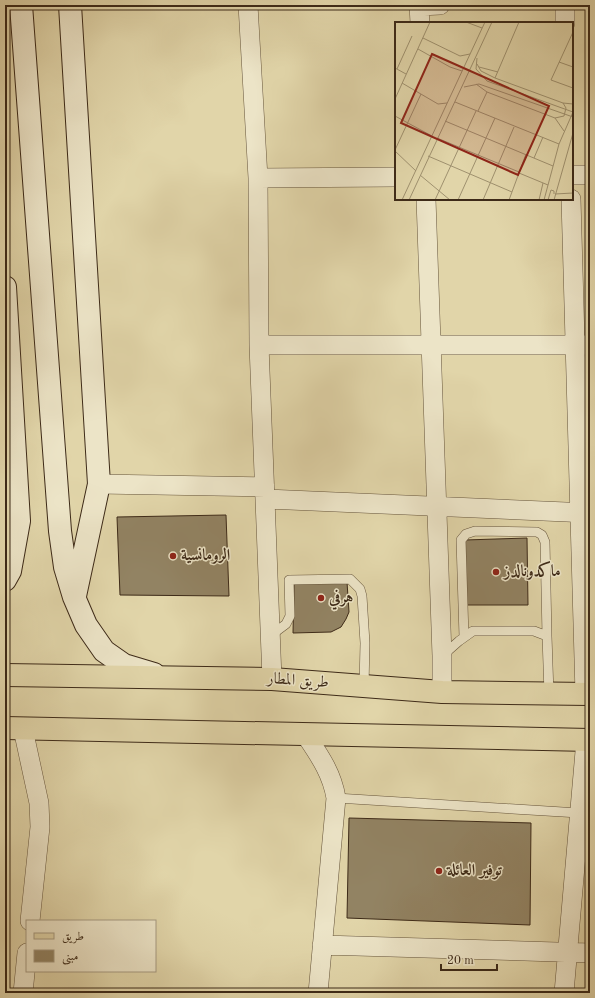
<svg xmlns="http://www.w3.org/2000/svg" width="595" height="998" font-family="'Old Standard TT',Amiri,serif">
  <style>
    .building { fill: #928363; stroke: #3d2a18 }
    .lines { fill: none; stroke-linecap: round; stroke-linejoin: round }
    .lane-casing { stroke: #66553c; stroke-width: 10 }
    .street-casing { stroke: #66553c; stroke-width: 20 }
    .secondary-casing { stroke: #3d2a18; stroke-width: 24 }
    .primary-casing { stroke: #3d2a18; stroke-width: 24 }
    .lane { stroke: #ece4c7; stroke-width: 9 }
    .street { stroke: #ece4c7; stroke-width: 19 }
    .secondary { stroke: #ece4c7; stroke-width: 22 }
    .primary { stroke: #e1d5a9; stroke-width: 22 }
    .poi-dot { fill: #8f2418; stroke: #ece4c7; stroke-width: 1.5 }
    .labels { text-anchor: middle; dominant-baseline: central; stroke-width: 3; stroke-linejoin: round; paint-order: stroke }
    .poi-label { font-size: 16px; font-weight: bold; fill: #3d2a18; stroke: #ece4c7; text-anchor: start }
    .street-label { font-size: 16px; fill: #3d2a18; stroke: #ece4c7 }
    .inset-road { fill: none; stroke: #9f916f; stroke-width: 1 }
    .view { fill: #8f2418; fill-opacity: 0.15; stroke: #8f2418; stroke-width: 2 }
    .inset-edge { fill: none; stroke: #3d2a18; stroke-width: 2 }
  </style>
  <rect width="100%" height="100%" fill="#e1d5a9"/>
  <filter id="stains"><feTurbulence type="fractalNoise" baseFrequency=".005" numOctaves="4"/><feColorMatrix values="0 0 0 0 .2 0 0 0 0 .09 0 0 0 0 .02 0 0 0 .5 -.17"/></filter>
  <radialGradient id="worn" r=".72"><stop offset=".6" stop-color="#630" stop-opacity="0"/><stop offset="1" stop-color="#630" stop-opacity=".3"/></radialGradient>
  <path class="building" d="M226 515 229 596 120 595 117 517Z
    M527 538 528 605H466L465 540Z
    M347 582 349 612 346 619 341 627 331 632 293 633 294 584Z
    M349 818 531 823 530 925 347 918Z"/>
  <g class="lines">
    <defs>
      <path id="lane" d="M270 636 286 624 290 616 289 580 350 579 360 589 362 596 365 643 364 686
        M464 637 461 540 466 534 475 531 537 532 542 535 545 542 547 636 549 694
        M442 656 459 641 473 631H534L547 636
        M336 798 579 813"/>
      <path id="street" d="M248 5 258 178 259 345 272 679
        M419 5 420 23
        M565 5V23
        M419 6 440 5
        M572 175H590
        M258 178 396 177
        M426 199 442 656V692
        M571 199 585 694
        M259 345H590
        M99 484 265 487
        M266 499 590 513
        M23 729 39 803 40 827 30 921
        M305 734C319 755 332 773 336 798L318 993
        M322 945 590 953
        M23 993 27 953
        M564 993 586 740"/>
      <path id="secondary" d="M21 5 60 531 65 567 74 597 86 625 104 651 124 665 154 674
        M70 5 99 484 75 596
        M5 287 19 521 10 571 5 580"/>
      <path id="primary" d="M5 675 272 679 442 692 590 694
        M5 728 590 740"/>
    </defs>
    <use href="#lane" class="lane-casing"/>
    <use href="#street" class="street-casing"/>
    <use href="#secondary" class="secondary-casing"/>
    <use href="#primary" class="primary-casing"/>
    <use href="#lane" class="lane"/>
    <use href="#street" class="street"/>
    <use href="#secondary" class="secondary"/>
    <use href="#primary" class="primary"/>
  </g>
  <g class="poi-dot">
    <circle cx="173" cy="556" r="4"/>
    <circle cx="496" cy="572" r="4"/>
    <circle cx="321" cy="598" r="4"/>
    <circle cx="439" cy="871" r="4"/>
  </g>
  <g class="labels">
    <g class="poi-label">
      <text x="181" y="556">الرومانسية</text>
      <text x="504" y="572">ماكدونالدز</text>
      <text x="329" y="598">هرفي</text>
      <text x="447" y="871">توفير العائلة</text>
    </g>
    <g class="street-label">
      <text transform="translate(298 681) rotate(4)">طريق المطار</text>
    </g>
  </g>
  <g transform="translate(395 22)">
    <rect width="178" height="178" fill="#e1d5a9"/>
    <path class="inset-road" d="M71 0 87 6M178 10 156 58 178 66M28 16 65 34 75 32M23 27 55 45 67 49M82 36 81 47 92 59 178 90M164 40 178 45M82 42 86 49 100 56 168 81 178 82M84 45 103 50M0 46 11 52M2 47 17 14M100 56 124 0M7 61 43 82 52 81M81 62 92 70 160 96 169 94 171 86 168 81M69 65 84 62 178 95M0 77 35 0M60 80 164 122M83 89 92 70M0 94 37 114M160 96 169 109M50 99 158 144M42 116 124 150M0 128 26 72M0 129 21 149M33 134 117 170M139 136 148 115M124 151 153 163M25 153 55 178M160 172 178 171M7 178 90 0M14 178 97 0M40 178 81 89M63 178 100 96M88 178 119 105M114 178 131 132M144 178 148 161M149 178 164 122 178 90M153 178 156 168 159 169V172M159 178 178 111"/>
    <path class="view" d="M37 32 154 84 123 153 6 101Z"/>
    <rect width="178" height="178" class="inset-edge"/>
  </g>
  <rect width="595" height="998" fill="none" stroke="#e1d5a9" stroke-width="20"/>
  <rect x="6" y="6" width="583" height="986" fill="none" stroke="#3d2a18" stroke-width="2"/>
  <rect x="10" y="10" width="575" height="978" fill="none" stroke="#3d2a18"/>
  <rect x="26" y="920" width="130" height="52" fill="#ece4c7" stroke="#a69a81"/>
  <rect x="34" y="933" width="20" height="6" fill="#e1d5a9" stroke="#a69a81"/>
  <text x="62" y="940" font-size="12" fill="#3d2a18">طريق</text>
  <rect x="34" y="950" width="20" height="12" fill="#928363" stroke="#a69a81"/>
  <text x="62" y="960" font-size="12" fill="#3d2a18">مبنى</text>
  <path d="M441 964v6h56v-6" fill="none" stroke="#3d2a18" stroke-width="2"/>
  <text x="447" y="964" font-size="12" fill="#3d2a18" stroke="#ece4c7" stroke-width="3" paint-order="stroke">20 m</text>
  <rect width="100%" height="100%" filter="url(#stains)"/>
  <rect width="100%" height="100%" fill="url(#worn)"/>
</svg>
